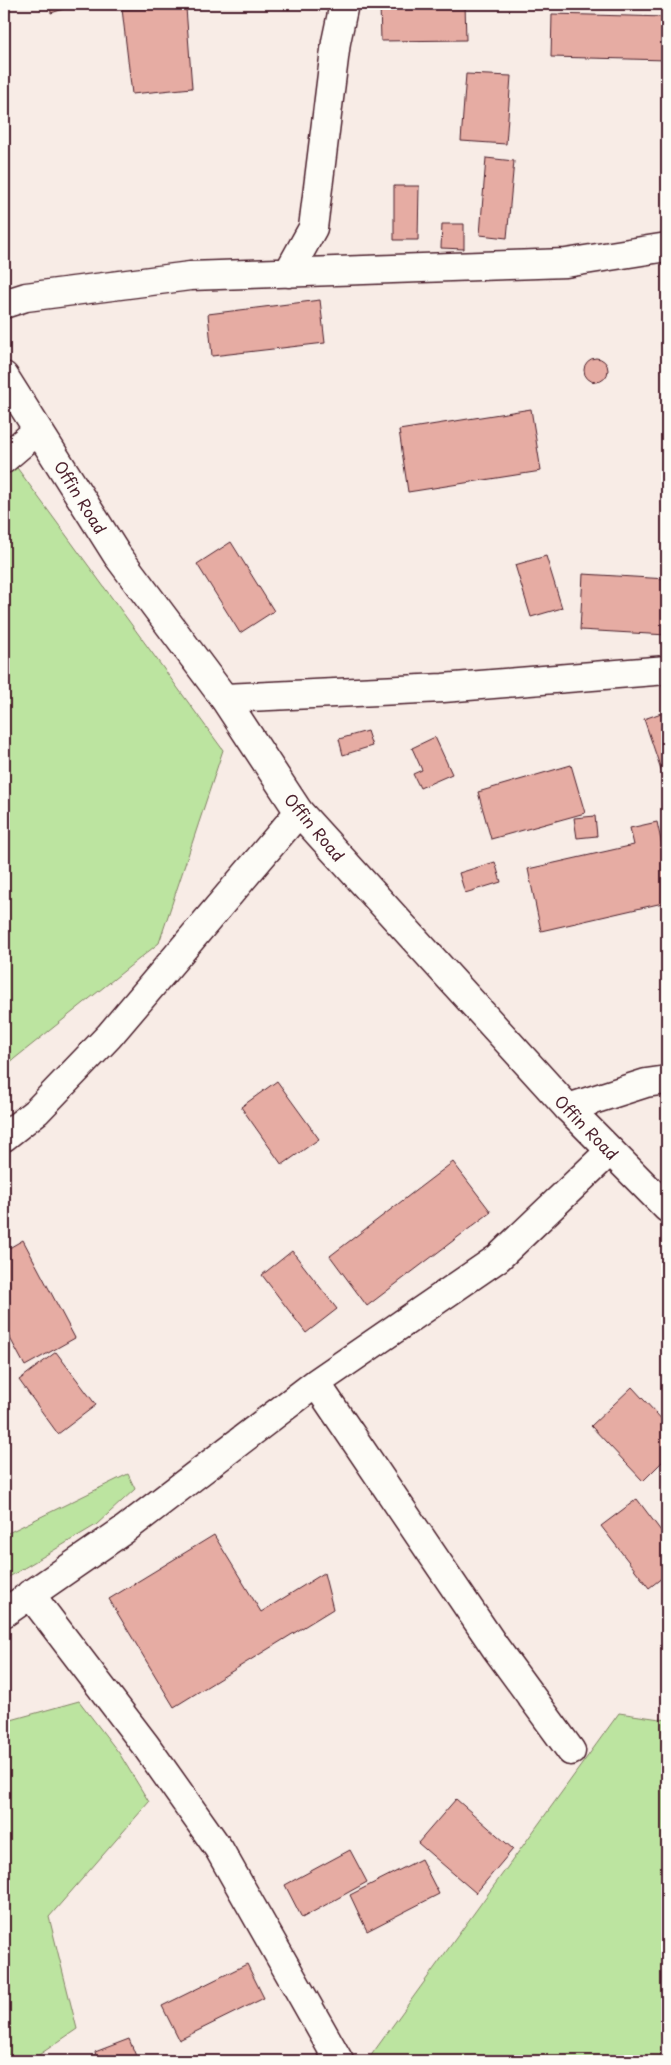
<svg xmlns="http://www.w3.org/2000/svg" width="671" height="2065" font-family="'Playpen Sans',sans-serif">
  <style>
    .green { fill: #bce4a0; stroke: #838266 }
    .building { fill: #e6aca3; stroke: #4a1f2b }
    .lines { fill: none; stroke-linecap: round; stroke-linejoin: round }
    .street-casing { stroke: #4a1f2b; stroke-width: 31 }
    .secondary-casing { stroke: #4a1f2b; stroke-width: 31 }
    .street { stroke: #fdfcf7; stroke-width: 28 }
    .secondary { stroke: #fdfcf7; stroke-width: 28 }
    .labels { text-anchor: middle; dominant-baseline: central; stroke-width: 4; stroke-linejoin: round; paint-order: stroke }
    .street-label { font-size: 16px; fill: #4a1f2b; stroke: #fdfcf7 }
  </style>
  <rect width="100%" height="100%" fill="#f8ece6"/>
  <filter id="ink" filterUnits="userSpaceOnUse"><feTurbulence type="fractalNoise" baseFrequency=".02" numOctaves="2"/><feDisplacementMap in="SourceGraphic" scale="10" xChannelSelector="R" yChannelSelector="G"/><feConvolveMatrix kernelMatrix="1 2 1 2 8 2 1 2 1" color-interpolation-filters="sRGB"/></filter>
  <g filter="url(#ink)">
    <path class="green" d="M4 450 223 750 159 943 4 1067Z
      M128 1474 135 1489 96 1525 4 1580V1535Z
      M79 1701 119 1753 149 1802 49 1917 77 2029 30 2061H4V1722Z
      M619 1713 667 1720V2061H367Z"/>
    <path class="building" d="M50 4H79L51 13Z
      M380 4H465L466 40 381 41Z
      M617 4H667V8H617Z
      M186 8 192 88 132 94 122 9Z
      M552 14 667 17V60L551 57Z
      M466 74 511 76 506 144 461 141Z
      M486 158 514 161 507 238 480 235Z
      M394 186H419L418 240H394Z
      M442 224H464V249L441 248Z
      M320 300 325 343 212 356 208 314Z
      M584 370a12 12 0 1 1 24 0a12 12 0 1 1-24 0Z
      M531 409 541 471 408 492 399 430Z
      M231 542 274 611 240 633 197 564Z
      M546 556 562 608 531 617 515 565Z
      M583 574 667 579V635L580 630Z
      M667 711V787L644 719Z
      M367 731 372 746 343 755 339 739Z
      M435 737 452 774 420 788 413 774 422 770 412 748Z
      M571 765 585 813 491 839 478 792Z
      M595 816 597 836 577 838 574 818Z
      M657 822 667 868V902L541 931 528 869 634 845 630 828Z
      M495 862 501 882 465 893 459 873Z
      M277 1081 319 1139 282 1165 241 1107Z
      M453 1162 491 1212 367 1306 330 1256Z
      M23 1240 75 1338 25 1366 4 1327V1251Z
      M292 1251 337 1309 306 1333 262 1275Z
      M56 1352 96 1405 58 1434 19 1380Z
      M632 1387 667 1425V1457L643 1481 591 1426Z
      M637 1499 667 1539V1574L649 1588 601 1526Z
      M214 1535 261 1612 324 1573 333 1609 174 1707 109 1599Z
      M456 1799 513 1849 476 1893 418 1843Z
      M350 1850 367 1882 302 1918 285 1885Z
      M421 1859 439 1894 367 1931 350 1895Z
      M247 1964 264 1998 179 2040 162 2006Z
      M129 2039 138 2061H98L95 2052Z"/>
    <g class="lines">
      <defs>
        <path id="street" d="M288 273 313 228 336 42 344 4
          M4 304 26 297 190 276 566 263 667 247
          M4 459 38 430
          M224 698 443 688 667 670
          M568 1108 646 1083 667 1080
          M4 1137 37 1111 109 1036 299 812
          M316 1383 495 1647 571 1751
          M30 1594 146 1746 219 1849 339 2061
          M4 1613 124 1530 316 1383 498 1258 610 1151"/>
        <path id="secondary" d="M4 376 117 555 224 698 299 812 568 1108 667 1208"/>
      </defs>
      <use href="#street" class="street-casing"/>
      <use href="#secondary" class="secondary-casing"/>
      <use href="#street" class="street"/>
      <use href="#secondary" class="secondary"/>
    </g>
  </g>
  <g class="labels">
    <g class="street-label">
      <text transform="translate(81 497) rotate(58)">Offin Road</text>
      <text transform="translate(315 827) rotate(50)">Offin Road</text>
      <text transform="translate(587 1127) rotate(46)">Offin Road</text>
    </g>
  </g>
  <rect width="671" height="2065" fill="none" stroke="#fdfcf7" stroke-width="20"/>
  <rect x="10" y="10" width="651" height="2045" fill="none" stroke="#4a1f2b" stroke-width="2" filter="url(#ink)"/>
</svg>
